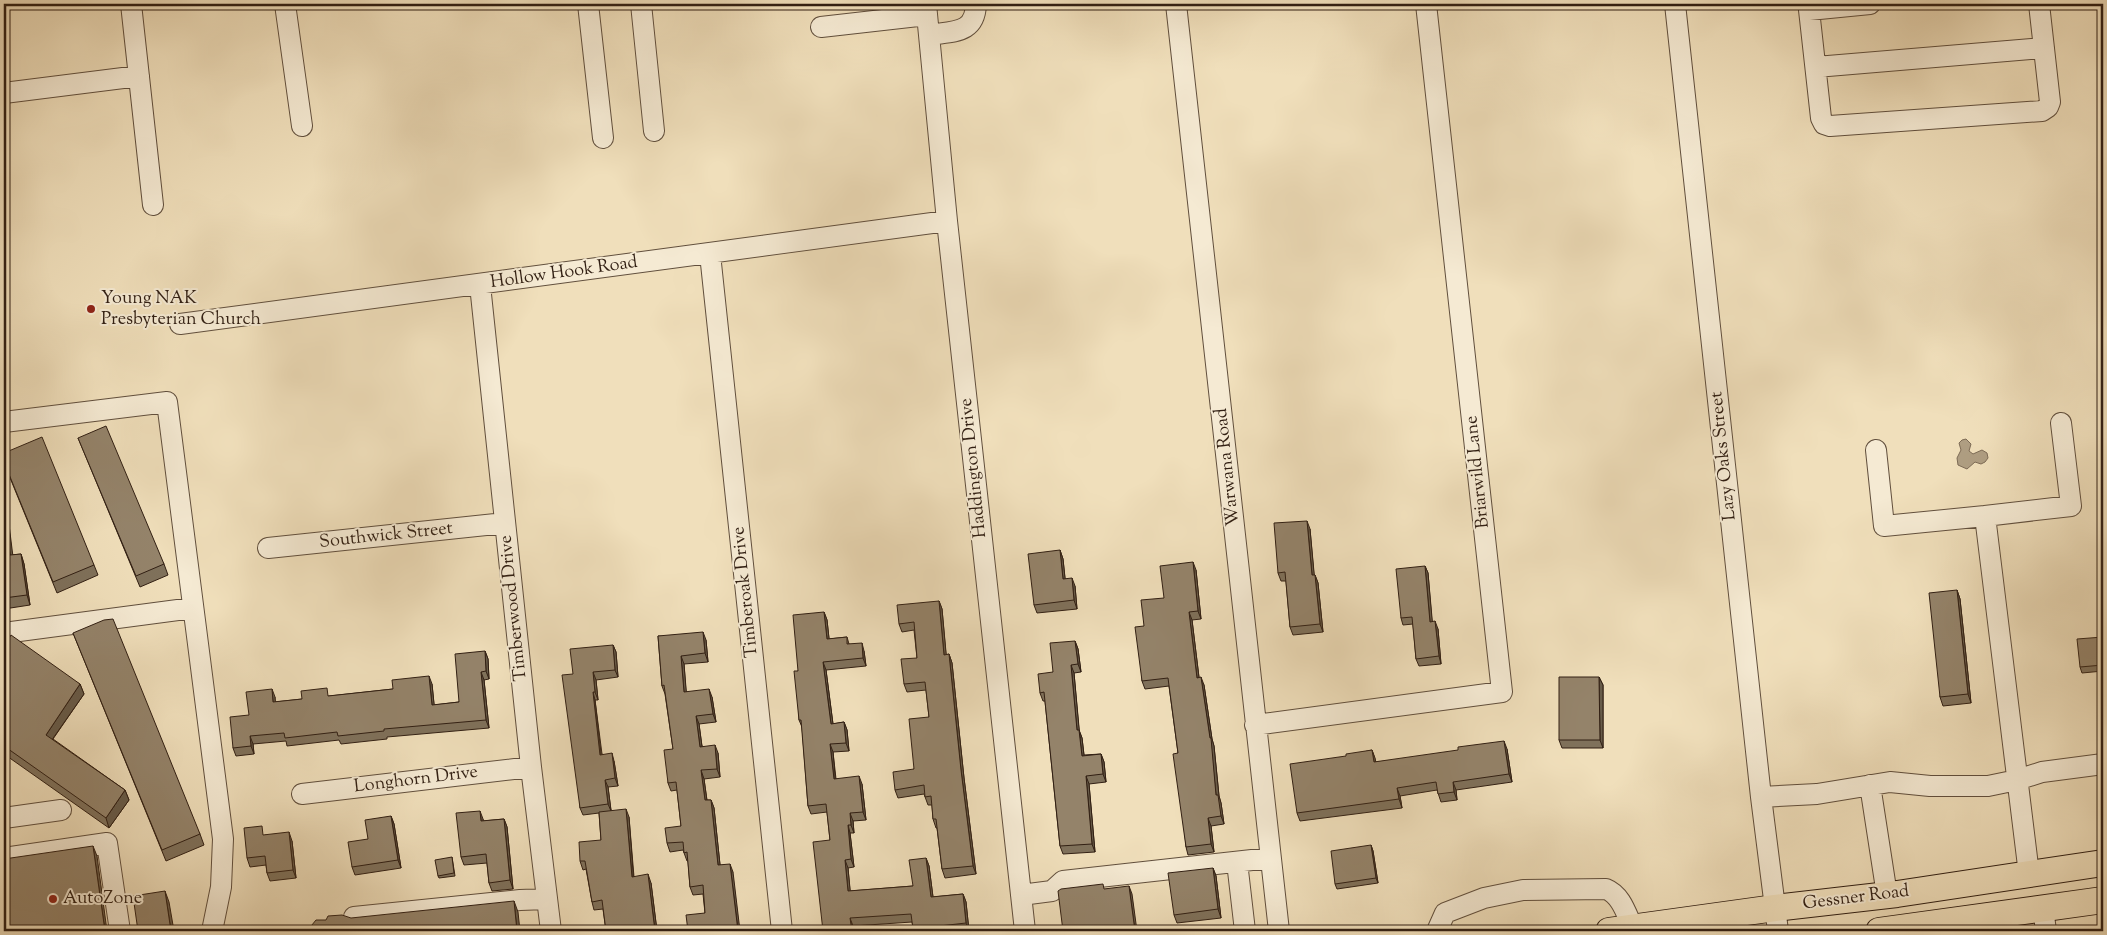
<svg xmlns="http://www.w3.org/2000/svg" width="2107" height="935" font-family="'Sorts Mill Goudy',serif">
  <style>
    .water { fill: #af9e82; stroke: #7d6b56 }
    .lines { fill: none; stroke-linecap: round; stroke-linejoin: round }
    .minor-casing { stroke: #614f3d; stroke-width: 22 }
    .major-casing { stroke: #311f13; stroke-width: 28 }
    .minor { stroke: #f5ead3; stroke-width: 20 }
    .major { stroke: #f0dfbb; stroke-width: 26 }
    .wall { fill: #7f715b; stroke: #311f13 }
    .shaded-wall { fill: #685c4a; stroke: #311f13 }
    .building { fill: #94836a; stroke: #311f13 }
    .poi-dot { fill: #8f2418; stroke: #f5ead3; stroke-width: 2 }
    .labels { text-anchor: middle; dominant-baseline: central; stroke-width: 4; stroke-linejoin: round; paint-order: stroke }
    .street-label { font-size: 18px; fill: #311f13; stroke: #f5ead3 }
    .poi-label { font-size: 18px; fill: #311f13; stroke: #f5ead3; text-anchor: start }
  </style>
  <rect width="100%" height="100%" fill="#f0dfbb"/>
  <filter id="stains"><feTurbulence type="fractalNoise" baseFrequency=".004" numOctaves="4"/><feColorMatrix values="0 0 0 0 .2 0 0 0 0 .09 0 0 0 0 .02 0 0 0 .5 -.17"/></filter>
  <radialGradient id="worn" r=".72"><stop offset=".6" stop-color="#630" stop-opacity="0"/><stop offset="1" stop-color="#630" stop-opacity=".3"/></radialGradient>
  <path class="water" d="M1966 439 1971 444 1969 451 1973 454 1982 450 1987 453 1988 458 1985 462 1981 464 1975 462 1967 469 1958 465 1957 458 1961 450 1959 443 1962 440Z"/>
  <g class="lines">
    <defs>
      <path id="minor" d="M131 4 153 205
        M285 4 302 126
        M588 4 603 138
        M641 4 654 131
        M926 4 947 221 1025 931
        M1176 4 1279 931
        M1675 4 1761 797 1778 931
        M1870 4 1809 10 1821 118 1824 124 1830 126 2042 111 2048 107 2050 102 2039 4
        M821 27 927 15
        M929 35C954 31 975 34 976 4
        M1816 67 2044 48
        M4 93 139 76
        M710 254 782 931
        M480 285 531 767 551 931
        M180 324 947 221
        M4 422 167 402 223 839 221 887 212 931
        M1876 450 1884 526 1985 516 2029 874
        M1985 516 2071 506 2061 423
        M268 548 505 523
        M4 633 193 608
        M1255 725 1502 692 1426 4
        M1870 785 1887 895
        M302 794 531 767
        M1761 797 1817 794 1890 782 1930 786H1988L2017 780 2042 772 2103 764
        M4 818 61 810
        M4 858 107 843 120 931
        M1237 862 1245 931
        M1021 895 1052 891 1063 881 1270 858
        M2043 908 2046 931
        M354 917 520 900 547 899
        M1437 931 1445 913 1484 898 1523 890 1606 889C1621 895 1626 913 1633 928"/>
      <path id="major" d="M1609 931 1775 908 1897 894 2103 863
        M1879 931 2103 900"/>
    </defs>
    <use href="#minor" class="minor-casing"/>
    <use href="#major" class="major-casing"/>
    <use href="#minor" class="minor"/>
    <use href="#major" class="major"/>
  </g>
  <path class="wall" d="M78 438 164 564 168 575 140 587Z
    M4 463 94 565 98 575 57 593Z
    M4 484 12 555 21 554 24 564 30 605 4 609Z
    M1310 529 1314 575H1315L1318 583 1323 632 1293 635 1290 627 1286 581H1281L1278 573Z
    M1060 550 1063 559 1065 579 1075 586 1077 609 1037 613 1034 605Z
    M1425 566 1428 573 1432 622 1438 629 1441 664 1419 666 1416 659 1413 624 1403 625 1401 618Z
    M1196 570 1201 619 1192 620 1199 677 1204 685 1212 739 1214 746 1219 796 1221 803 1224 824 1211 826 1214 852 1188 855 1186 847 1178 753 1169 686 1145 689 1142 681 1144 626Z
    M1957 590 1960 599 1971 703 1943 706 1940 697Z
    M939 601 942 609 946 655 949 654 952 663 964 778 976 874 945 878 942 869 937 828H936L933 819 932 805H928L924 794 898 798 895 790 914 769 929 717 926 690 907 692 904 684 917 658 914 630 902 632 899 624Z
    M824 612 827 620 829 639 847 637 849 644 864 651 866 666 826 670 833 724 844 722 847 730 849 751 833 752 836 779 862 784 866 820 853 821 854 833H850L854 867 848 868 850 891 913 886 926 858 929 866 933 897 963 894 966 902 969 931H914L912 922 853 926 854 931H823L830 840 827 812 811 814 808 806 802 727 799 720 798 671Z
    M73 633 200 834 204 845 166 861Z
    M658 636 706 640 708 662 684 664 686 692 712 697 716 722 699 724 702 746 718 753 720 777 704 779 707 800H711L714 808 720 865 733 872 705 913 703 894 693 895 690 887 688 861H687L683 850 670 852 667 843 681 826 677 790 671 791 668 783 673 749 665 694 662 686Z
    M2103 637V671L2082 673 2080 667Z
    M1075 641 1078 649 1081 672 1074 673 1079 730 1082 738 1084 755 1101 754 1104 762 1106 782 1089 784 1095 852 1063 854 1060 846 1045 701H1043L1040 693 1053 672Z
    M613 645 616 652 618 677 596 680 598 700H595L602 754 614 761 618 786 608 787 611 810 629 817 634 877 651 883 657 931H606L603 909 594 910 592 902 586 869 583 870 580 861 601 840 599 813 583 815 580 808 573 674Z
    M4 646 80 684 84 694 53 739 125 790 129 800 109 828 4 754Z
    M485 651 488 659 489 679 484 680 489 728 387 737V739L341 744 339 740 287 746 286 741 253 744 254 754 236 756 233 748 249 715 275 697V702L393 689 432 684 434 705 459 702Z
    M1599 677 1603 685V748H1562L1559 740Z
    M1507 749 1512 782 1456 790 1457 800 1441 802 1437 790 1400 796 1402 808 1300 821 1297 813 1346 756 1372 750 1376 762Z
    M391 816 394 824 401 868 355 875 352 867 368 839Z
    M483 819V821L504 819 507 827 513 889 492 891 489 883 487 863 464 865 461 857Z
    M265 835 292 841 296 878 270 881 267 873 266 865 250 867 247 858Z
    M1371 845 1373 851 1378 883 1337 889 1335 884Z
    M452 857 455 876 439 878 438 876Z
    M1213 868 1216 876 1221 918 1177 923 1174 915Z"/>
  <path class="shaded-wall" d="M4 484 14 565 10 555 4 504Z
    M1307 521 1310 529 1315 583 1312 575Z
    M1060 550 1063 559 1066 587 1063 579Z
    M21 554 24 564 30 605 27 595Z
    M1193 562 1196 570 1201 619 1198 611Z
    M1425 566 1428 573 1433 629 1430 622Z
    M1315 575 1318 583 1323 632 1320 624Z
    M1072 578 1075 586 1077 609 1074 600Z
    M1957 590 1960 599 1971 703 1968 694Z
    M939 601 942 609 947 663 944 655Z
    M824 612 827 620 830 647 827 639Z
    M1189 612 1192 620 1200 686 1197 678Z
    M1435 621 1438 629 1441 664 1439 656Z
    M703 632 706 640 708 662 705 653Z
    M1075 641 1078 649 1081 672 1078 664Z
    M862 643 864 651 866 666 863 658Z
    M613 645 616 652 618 677 615 670Z
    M485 651 488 659 489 679 486 671Z
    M949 654 952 663 964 778 976 874 973 866 961 770Z
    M681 656 684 664 687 700 684 692Z
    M823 662 826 670 834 732 831 724Z
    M1071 665 1074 673 1080 738 1077 730Z
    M481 672 484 680 489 728 486 720Z
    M593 672 596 680 598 700 595 692Z
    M429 676 432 684 435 713 432 705Z
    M1201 677 1204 685 1212 739 1214 746 1219 796 1221 803 1224 824 1221 816 1216 795 1210 738Z
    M1599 677 1603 685V748L1600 740Z
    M80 684 84 694 49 744 46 735Z
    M272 689 275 697 276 710 273 702Z
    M709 689 712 697 716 722 713 714Z
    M593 692 595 700 602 762 600 755Z
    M696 716 699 724 703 755 700 747Z
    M844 722 847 730 849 751 846 743Z
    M1079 730 1082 738 1085 764 1082 756Z
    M250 736 253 744 254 754 251 746Z
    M1504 741 1507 749 1512 782 1509 774Z
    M830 744 833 752 836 787 834 779Z
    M715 745 718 753 720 777 717 769Z
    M1372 750 1375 758 1377 770 1374 762Z
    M612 753 614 761 618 786 615 778Z
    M1101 754 1104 762 1106 782 1103 774Z
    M701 770 704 779 708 809 705 800Z
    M859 776 862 784 866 820 863 812Z
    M1086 776 1089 784 1095 852 1092 844Z
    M605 780 608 787 611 811 608 804Z
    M1453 782 1456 790 1457 800 1454 792Z
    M1397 788 1400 796 1402 808 1399 799Z
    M125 790 129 800 109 828 106 818Z
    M711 800 714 808 721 874 718 865Z
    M626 809 629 817 634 885 632 877Z
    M480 811 483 819 484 830 481 821Z
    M850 813 853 821 854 833 851 825Z
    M391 816 394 824 401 868 398 860Z
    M1208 818 1211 826 1214 852 1211 844Z
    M504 819 507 827 513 889 510 880Z
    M848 825 850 833 854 867 851 859Z
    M289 832 292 841 296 878 293 870Z
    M1371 845 1373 851 1378 883 1376 878Z
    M93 846 97 856 107 931H105Z
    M926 858 929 866 934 905 931 897Z
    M845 860 848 868 851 899 848 891Z
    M730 864 733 872 740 931H738Z
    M1213 868 1216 876 1221 918 1218 909Z
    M648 874 651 883 657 931H655Z
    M1129 886 1132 894 1137 931H1135Z
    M165 891 169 902 174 931H171Z
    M963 894 966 902 969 931 966 923Z
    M514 901 518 912 520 931H517Z
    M850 918 853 926 854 931H852Z"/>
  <path class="building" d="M106 426 164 564 136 576 78 438Z
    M42 437 94 565 53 582 4 462V453Z
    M4 504 10 555 21 554 27 595 4 598Z
    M1307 521 1312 575H1315L1320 624 1290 627 1285 572 1278 573 1274 523Z
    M1060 550 1063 579 1072 578 1074 600 1034 605 1028 554Z
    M1193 562 1198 611 1189 612 1197 678 1201 677 1210 738H1211L1216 795H1218L1221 816 1208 818 1211 844 1186 847 1173 754 1178 753 1168 678 1142 681 1135 627 1144 626 1141 600 1164 598 1160 566Z
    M1425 566 1430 622 1435 621 1439 656 1416 659 1412 617 1401 618 1396 569Z
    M1957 590 1968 694 1940 697 1929 593Z
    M939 601 944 655 949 654 961 770 973 866 942 869 936 819H933L931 796 925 797 924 785 895 790 893 772 914 769 909 719 929 717 925 682 904 684 901 659 917 658 914 622 899 624 897 605Z
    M824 612 827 639 847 637V644L862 643 863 658 823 662 831 724 844 722 846 743 830 744 834 779 859 776 863 812 850 813 851 825H848L851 859 845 860 848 891 913 886 909 860 926 858 931 897 963 894 966 923 913 929 911 914 850 918 852 931H823L813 842 830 840 826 804 808 806 801 720H799L794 671H798L793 615Z
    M113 619 200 834 162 850 73 633 104 620Z
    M703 632 705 653 681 656 684 692 709 689 713 714 696 716 700 747 715 745 717 769 701 770 705 800H711L718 865 730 864 738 931H688L686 915 705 913 703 885 690 887 687 852 684 853 683 842 667 843 665 828 681 826 676 782 668 783 664 750 673 749 664 685 662 686 658 636Z
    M11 635 80 684 46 735 125 790 106 818 4 746V646Z
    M2103 637V665L2080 667 2077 639Z
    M1075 641 1078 664 1071 665 1077 730H1079L1082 756 1101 754 1103 774 1086 776 1092 844 1060 846 1044 692 1040 693 1038 674 1053 672 1050 643Z
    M613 645 615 670 593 672 595 692H593L600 755 612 753 615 778 605 780 608 804 580 808 562 675 573 674 570 649Z
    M485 651 486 671 481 672 486 720 384 729V731L338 736 337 732 285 738 284 733 250 736 251 746 233 748 230 717 249 715 246 692 272 689 273 702 302 699 301 691 327 688 328 696 393 689 392 680 429 676 432 705 459 702 455 654Z
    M1559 677H1599L1600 740H1559Z
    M1504 741 1509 774 1453 782 1454 792 1438 794 1436 782 1397 788 1399 799 1297 813 1290 764 1346 756V754L1372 750 1374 762 1458 750V747Z
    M626 809 632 877 648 874 655 931H606L602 900 592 902 585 861H580L579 842 601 840 599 812Z
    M480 811 481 821 504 819 510 880 489 883 486 854 461 857 456 813Z
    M391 816 398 860 352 867 348 842 368 839 365 820Z
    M262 826 263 835 289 832 293 870 267 873 265 856 247 858 244 828Z
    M1371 845 1376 878 1335 884 1331 851Z
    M93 846 105 931H4V859Z
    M452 857 454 873 438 876 435 860Z
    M1213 868 1218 909 1174 915 1168 873Z
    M1103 884 1104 889 1129 886 1135 931H1063L1058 891 1061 889Z
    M165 891 171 931H138L133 896Z
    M514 901 517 931H307L316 920H326L328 916 342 915 351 918Z"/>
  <g class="poi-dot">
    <circle cx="91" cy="309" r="5"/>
    <circle cx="53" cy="899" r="5"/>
  </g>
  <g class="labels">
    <g class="street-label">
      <text transform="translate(564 273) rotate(-8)">Hollow Hook Road</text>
      <text transform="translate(1724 456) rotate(-96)">Lazy Oaks Street</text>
      <text transform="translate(1228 467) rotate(-96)">Warwana Road</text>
      <text transform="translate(974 468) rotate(-96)">Haddington Drive</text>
      <text transform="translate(1478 472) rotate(-96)">Briarwild Lane</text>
      <text transform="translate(386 536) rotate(-6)">Southwick Street</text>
      <text transform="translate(746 592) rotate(-96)">Timberoak Drive</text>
      <text transform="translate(514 608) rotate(-96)">Timberwood Drive</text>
      <text transform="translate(416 780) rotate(-7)">Longhorn Drive</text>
      <text transform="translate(1856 898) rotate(-7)">Gessner Road</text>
    </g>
    <g class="poi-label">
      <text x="101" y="299">Young NAK<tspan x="101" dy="21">Presbyterian Church</tspan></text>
      <text x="63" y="899">AutoZone</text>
    </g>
  </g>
  <rect width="2107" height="935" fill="none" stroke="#f0dfbb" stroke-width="20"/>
  <rect x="5" y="5" width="2097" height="925" fill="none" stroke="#311f13" stroke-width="2.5"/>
  <rect x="10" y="10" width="2087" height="915" fill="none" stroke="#311f13"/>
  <rect width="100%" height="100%" filter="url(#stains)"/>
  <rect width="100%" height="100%" fill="url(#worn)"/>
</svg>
